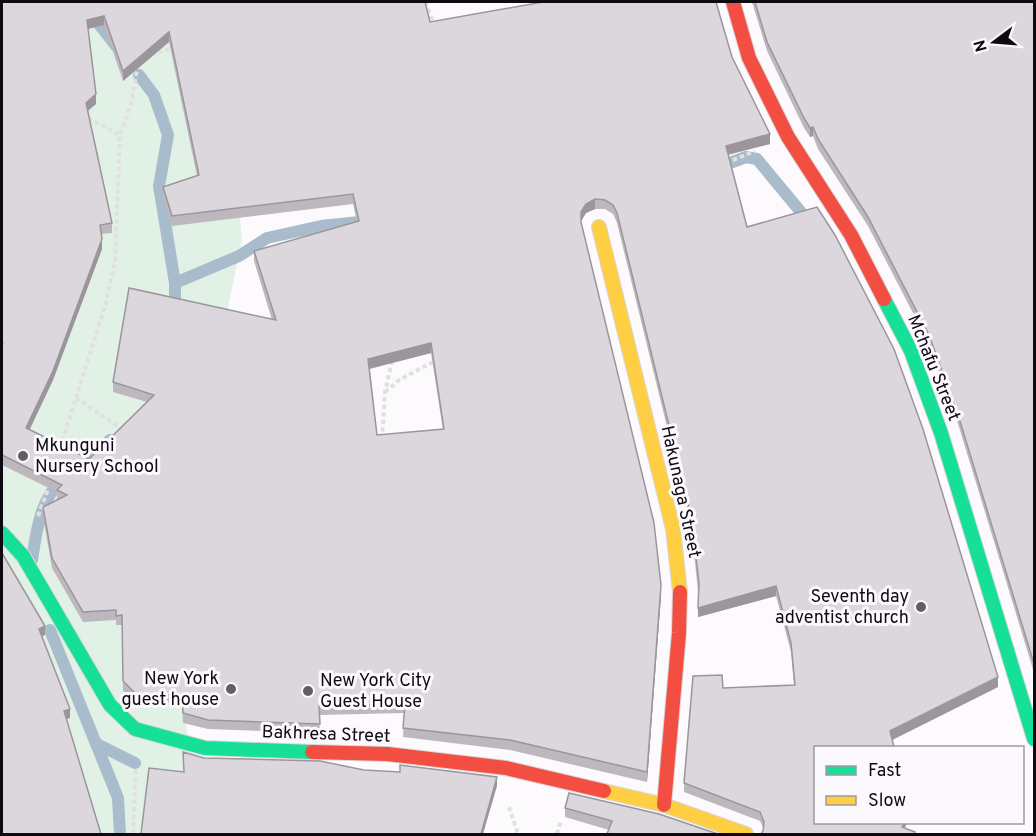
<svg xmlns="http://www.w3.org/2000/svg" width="1036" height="836" font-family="Overpass,sans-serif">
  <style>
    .green { fill: #e2f1e6 }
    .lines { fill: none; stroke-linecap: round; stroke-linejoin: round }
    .stream { stroke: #a9bccb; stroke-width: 12 }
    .fast-casing { stroke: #d9d6db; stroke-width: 16 }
    .slow-casing { stroke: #d9d6db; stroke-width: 16 }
    .jam-casing { stroke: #d9d6db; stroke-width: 16 }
    .path { stroke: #e1e0e1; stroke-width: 4; stroke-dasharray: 4.5 3; stroke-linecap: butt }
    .fast { stroke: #16e098; stroke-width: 14 }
    .slow { stroke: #ffcf43; stroke-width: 14 }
    .jam { stroke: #f24e42; stroke-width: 14 }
    .wall { fill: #bdb8be; fill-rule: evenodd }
    .shaded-wall { fill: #9a969b }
    .building { fill: #dcd6dd; stroke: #9a969b; stroke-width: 1.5; fill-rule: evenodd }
    .poi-dot { fill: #615e64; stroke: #fcf9fe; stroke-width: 2 }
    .labels { text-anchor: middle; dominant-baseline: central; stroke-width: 6; stroke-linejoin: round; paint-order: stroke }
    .street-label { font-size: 18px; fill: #0e0a11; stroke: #fcf9fe }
    .poi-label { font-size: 18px; fill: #0e0a11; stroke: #fcf9fe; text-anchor: start }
  </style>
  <rect width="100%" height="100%" fill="#fcfafd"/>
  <path class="green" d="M2 2H146L230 102 242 240 217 361 136 524 205 803V834H2Z"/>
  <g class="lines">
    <path class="stream" d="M87 2 91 14 117 47
      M139 75 154 95 168 135 159 186 175 283V314
      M716 168 746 157 757 159 810 223
      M175 283 239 256 267 238 321 226 369 221
      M75 469 110 440
      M32 560C36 533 40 499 62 480
      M50 630 118 798 120 834
      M99 745 135 763"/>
    <defs>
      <path id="fast" d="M884 299 911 351 941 433 1034 739
        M2 533 23 556 110 705 135 729 205 748 312 752"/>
      <path id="slow" d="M599 227 673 529 680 592
        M604 791 664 805 746 834"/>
      <path id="jam" d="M733 2 749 58 788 137 851 235 884 299
        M312 752 387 754 506 768 604 791
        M664 805 679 633 680 592"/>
    </defs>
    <use href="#fast" class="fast-casing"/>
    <use href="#slow" class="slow-casing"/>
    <use href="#jam" class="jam-casing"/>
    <path class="path" d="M425 2 435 26
      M151 55 175 47
      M88 118 120 135
      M726 163 755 151
      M385 392 399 380 435 361
      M76 398 124 430
      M382 439 385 392 392 361
      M60 448 106 303 115 261 120 135 131 104 138 64
      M38 516 50 484
      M509 807 518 834
      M133 834 136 769
      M557 834 561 821"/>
    <use href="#fast" class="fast"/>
    <use href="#slow" class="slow"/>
    <use href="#jam" class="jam"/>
  </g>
  <path class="wall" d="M2 2 430 22 732 57 770 144 728 155 747 227 998 687 892 740 905 828 915 834 763 831 764 829 760 821 684 792V783L723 688 794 686 791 652 776 596 698 617V591L691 525 617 223 613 214 605 209H595L586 213 581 221V223L661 595 647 782 510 750 403 737 404 713 319 715 320 733 208 729 183 723 182 704 137 705 123 691 122 625H116V620L83 622 52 568 43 517V507L57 500V492L2 465ZM104 25 123 81 169 42 197 176 163 187V197L172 226 353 204 357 222 254 251V261L272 320 113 382V392L147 402 89 459 30 429 53 380 102 249 101 234 112 233V223L88 111 96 104 88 29ZM431 353 443 430 377 435 370 369Z
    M752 2H1035V676L959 427 929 344 868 226 818 149 813 136 810 137 804 128 767 51Z
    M565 808 718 834 609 830 565 817Z"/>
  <path class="shaded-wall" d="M104 16V25L87 29V20Z
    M169 32V42L123 81V71Z
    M96 94V104L86 112V103Z
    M813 127V136L810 137V128Z
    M770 134V144L726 155V146Z
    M595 199V209L586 213 581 221V212L586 204Z
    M102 239V249L53 380 26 437V428Z
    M431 343V353L368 369V359Z
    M661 585V595L647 782V772Z
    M776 586V596L698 617V608Z
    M45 626V635L39 638V629Z
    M998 677V687L890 741V731Z
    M70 709V718L64 720V711Z
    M497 777V786L483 834H481Z
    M904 822H907L903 834 902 827Z"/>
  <path class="building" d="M2 2H425L430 22 543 2H716L732 57 770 134 726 146 747 227 817 207 835 235 894 349 923 429 998 677 890 731 894 747H816V822H904L902 827 915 832 914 834H761L763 831 764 822 760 812 684 783 693 676 722 675 723 688 795 685 791 643 776 586 698 608 699 583 691 515 617 213 613 205 605 200 595 199 586 204 581 212V222L654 523 661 585 647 772 510 740 403 728 405 704 319 706 320 724 208 720 183 713 182 695H137L123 681 122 615 116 616V610L83 612 52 558 43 507 67 495 57 490 62 485 2 455V345L3 342 2 343ZM104 16 123 71 169 32 199 175 163 187 172 216 353 194 359 221 254 251 276 320 129 288 113 382 154 395 89 459 26 428 53 371 102 239 100 225 112 223 86 103 96 94 87 20ZM431 343 444 429 377 435 368 359Z
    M755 2H1035V667L959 418 929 335 868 217 818 139 813 127 810 128 804 118 767 42Z
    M2 553 45 626 39 629 70 709 64 711 101 834H2Z
    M183 752 204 758 320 761 364 770 400 772V765L497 777 481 834H141L149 768 184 772Z
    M569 793 659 814 718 834H607L612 821 565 808Z"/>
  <g class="poi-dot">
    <circle cx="23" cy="456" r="6"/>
    <circle cx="921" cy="607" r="6"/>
    <circle cx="231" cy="689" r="6"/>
    <circle cx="308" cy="691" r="6"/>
  </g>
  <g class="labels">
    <g class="street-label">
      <text transform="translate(933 368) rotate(68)">Mchafu Street</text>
      <text transform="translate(680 492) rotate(78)">Hakunaga Street</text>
      <text transform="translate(326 735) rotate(2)">Bakhresa Street</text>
    </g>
    <g class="poi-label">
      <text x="35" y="446">Mkunguni<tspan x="35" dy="21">Nursery School</tspan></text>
      <text x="909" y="597" text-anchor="end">Seventh day<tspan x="909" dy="21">adventist church</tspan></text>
      <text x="219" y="679" text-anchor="end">New York<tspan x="219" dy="21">guest house</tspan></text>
      <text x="320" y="681">New York City<tspan x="320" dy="21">Guest House</tspan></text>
    </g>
  </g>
  <rect width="1036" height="836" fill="none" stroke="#0e0a11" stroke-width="6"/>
  <rect x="814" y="746" width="210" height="78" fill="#fcf9fe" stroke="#9d999f" stroke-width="1.5"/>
  <rect x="826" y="766" width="30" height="9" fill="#16e098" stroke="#9d999f" stroke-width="1.5"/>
  <text x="868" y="776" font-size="18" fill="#0e0a11">Fast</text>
  <rect x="826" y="796" width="30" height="9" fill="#ffcf43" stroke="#9d999f" stroke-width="1.5"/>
  <text x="868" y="806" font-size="18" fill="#0e0a11">Slow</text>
  <g transform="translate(994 42) rotate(254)" stroke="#fcf9fe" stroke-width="4.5" paint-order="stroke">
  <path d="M0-4.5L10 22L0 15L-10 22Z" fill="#0e0a11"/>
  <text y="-9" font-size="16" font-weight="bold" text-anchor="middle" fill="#0e0a11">N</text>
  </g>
</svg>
